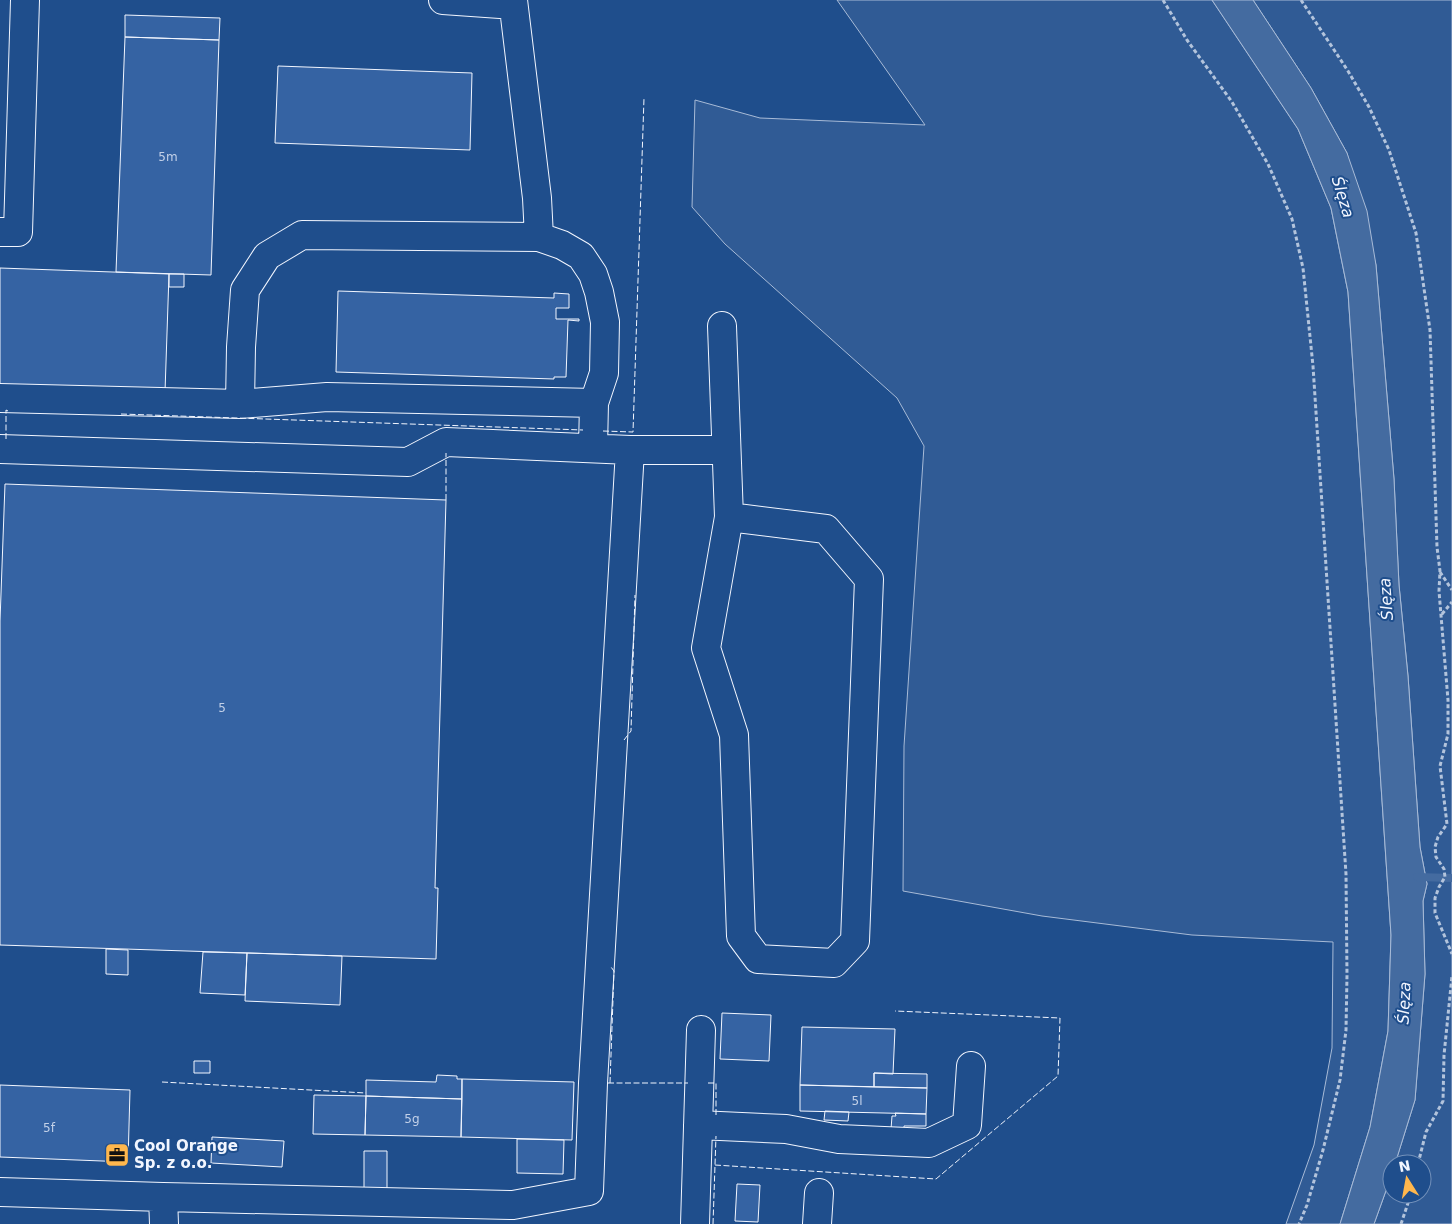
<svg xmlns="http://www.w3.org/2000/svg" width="1452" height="1224" font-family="'DejaVu Sans',sans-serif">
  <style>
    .built { fill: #305b95; stroke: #a8bbd7 }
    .water { fill: #446ba0; stroke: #a8bbd7 }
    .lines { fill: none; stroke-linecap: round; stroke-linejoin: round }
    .stream { stroke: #446ba0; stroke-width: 8 }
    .building { fill: #3563a3; stroke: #f2f6ff }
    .minor-casing { stroke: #f2f6ff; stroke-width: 30 }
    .path { stroke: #b3c4dc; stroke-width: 3; stroke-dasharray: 4 2.5; stroke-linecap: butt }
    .minor { stroke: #1f4e8c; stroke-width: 28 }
    .fence { stroke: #f2f6ff; stroke-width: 1; stroke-dasharray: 6 2.5; stroke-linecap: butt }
    .labels { text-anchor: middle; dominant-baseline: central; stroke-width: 4; stroke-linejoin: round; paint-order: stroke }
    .number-label { font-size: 12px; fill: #c3d1e8 }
    .poi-label { font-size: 15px; font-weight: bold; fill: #f2f6ff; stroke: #1f4e8c; text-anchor: start }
    .water-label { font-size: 16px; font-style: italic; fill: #f2f6ff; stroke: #1f4e8c }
  </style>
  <rect width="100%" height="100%" fill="#1f4e8c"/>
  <path class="built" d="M837 0H1212L1298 129 1331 208 1348 292 1391 935 1388 1031 1370 1127 1340 1224H1286L1314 1145 1332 1048 1333 942 1192 935 1042 916 903 891 904 746 924 446 897 398 725 244 692 207 695 100 760 118 925 125Z
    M1253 0H1452V1224H1374L1392 1174V1194H1422V1164H1395L1415 1100 1425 974 1423 901 1427 884 1420 847 1408 676 1399 585 1394 479 1376 265 1347 153 1311 88Z"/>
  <path class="water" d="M1212 0H1253L1311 88 1347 153 1367 211 1376 265 1394 479 1399 585 1408 676 1420 847 1427 884 1423 901 1425 974 1415 1100 1395 1164H1392V1174L1374 1224H1340L1370 1127 1388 1031 1391 935 1348 292 1331 208 1298 129Z"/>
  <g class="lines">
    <path class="stream" d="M1417 877 1452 878"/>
  </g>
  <path class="building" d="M125 15 220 18 219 40 125 37Z
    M125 37 219 40 211 275 116 272Z
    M278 66 472 73 470 150 275 143Z
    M0 268 169 274 165 392 0 387Z
    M169 274H184V287H169Z
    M338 291 554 298V293L569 294V308H556V319H579V321L568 320 566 377H554V379L336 372Z
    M5 484 446 500 435 888H438L436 959 0 945V621Z
    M106 949 128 950V975L106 974Z
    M203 952 247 953 245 995 200 993Z
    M247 953 342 956 340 1005 245 1001Z
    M722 1013 771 1015 769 1061 720 1059Z
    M802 1027 895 1029 893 1074 874 1073V1087L800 1085Z
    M194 1061H210V1073H194Z
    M874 1073 927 1074V1088L874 1087Z
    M437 1075 457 1076V1079H462V1099L366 1096V1080L436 1082Z
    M462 1079 574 1082 572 1140 461 1137Z
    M0 1085 130 1090 128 1162 0 1157Z
    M800 1085 927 1088 926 1114 800 1111Z
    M314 1095 366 1096 365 1135 313 1134Z
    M366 1096 462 1099 461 1137 365 1135Z
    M825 1111 849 1112 848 1121 824 1120Z
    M895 1113 926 1114V1126H904V1129H891L892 1116H896Z
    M212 1137 284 1141 282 1167 211 1163Z
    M517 1139 564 1140 563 1174 517 1173Z
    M364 1151H387V1190H364Z
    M737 1184 760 1185 758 1222 735 1221Z"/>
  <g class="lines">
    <defs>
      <path id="minor" d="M443 0 513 5
        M513 0 537 198 539 237 562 245 581 256 593 274 599 292 605 322 604 373 594 403 593 448
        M0 232H18L25 0
        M722 326 729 517 706 648 734 735 741 936 758 959 834 963 855 941 869 579 826 529 729 517
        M0 398 240 404 327 397 594 403
        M240 404 241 347 245 290 267 256 302 235 539 237
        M0 449 408 462 446 442 630 450 593 1083 589 1191 513 1205 163 1197 0 1192
        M630 450H726
        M698 1125 786 1129 839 1139 929 1143 967 1125 971 1066
        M163 1197 164 1224
        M695 1224 701 1030
        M817 1224 819 1193"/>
    </defs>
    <use href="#minor" class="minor-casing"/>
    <path class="path" d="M1163 0 1187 40 1232 102 1268 164 1292 219 1303 268 1313 366 1346 874 1347 975 1346 1030 1340 1080 1323 1150 1307 1205 1299 1224
      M1301 0 1348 71 1369 107 1389 150 1416 233 1430 330 1437 547 1440 571 1439 591 1448 700V734L1440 766 1447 824 1438 837 1435 847 1436 857 1444 869 1445 877 1439 887 1435 898V913L1452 954
      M1440 572 1452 590
      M1442 614 1452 602
      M1418 1164 1426 1132 1443 1101 1444 1055 1452 976
      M1401 1224 1411 1194"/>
    <use href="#minor" class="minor"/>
    <path class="fence" d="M121 414 583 430
      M603 431 633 432 644 98
      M6 439V410L8 411
      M446 500V453
      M624 740 631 731 635 595
      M162 1082 366 1093
      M608 1083H688
      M610 1083 614 971 611 967
      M708 1083H716V1116
      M715 1165 936 1179 1058 1076 1060 1018 895 1011
      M713 1224 716 1136"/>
  </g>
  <defs>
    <symbol id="office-square" viewBox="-11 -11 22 22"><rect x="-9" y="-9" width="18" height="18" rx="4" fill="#ffb74d" stroke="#1f4e8c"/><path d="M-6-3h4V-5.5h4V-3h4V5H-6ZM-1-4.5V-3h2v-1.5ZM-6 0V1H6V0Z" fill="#111"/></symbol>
  </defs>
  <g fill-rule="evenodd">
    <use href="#office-square" x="103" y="1141" width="28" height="28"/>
  </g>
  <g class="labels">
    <g class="number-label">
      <text x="168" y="157">5m</text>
      <text x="222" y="708">5</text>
      <text x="857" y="1101">5l</text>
      <text x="412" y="1119">5g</text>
      <text x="49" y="1128">5f</text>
    </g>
    <g class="poi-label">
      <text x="134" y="1146">Cool Orange<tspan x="134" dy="17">Sp. z o.o.</tspan></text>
    </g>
    <g class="water-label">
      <text transform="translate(1343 197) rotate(73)">Ślęza</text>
      <text transform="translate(1386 599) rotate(-94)">Ślęza</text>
      <text transform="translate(1404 1003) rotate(-87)">Ślęza</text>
    </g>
  </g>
  <g transform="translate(1407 1179) rotate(349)"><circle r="24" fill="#1f4e8c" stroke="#7391ba"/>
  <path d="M0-4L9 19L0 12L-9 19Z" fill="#ffb74d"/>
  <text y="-8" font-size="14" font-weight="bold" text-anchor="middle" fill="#f2f6ff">N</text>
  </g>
</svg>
